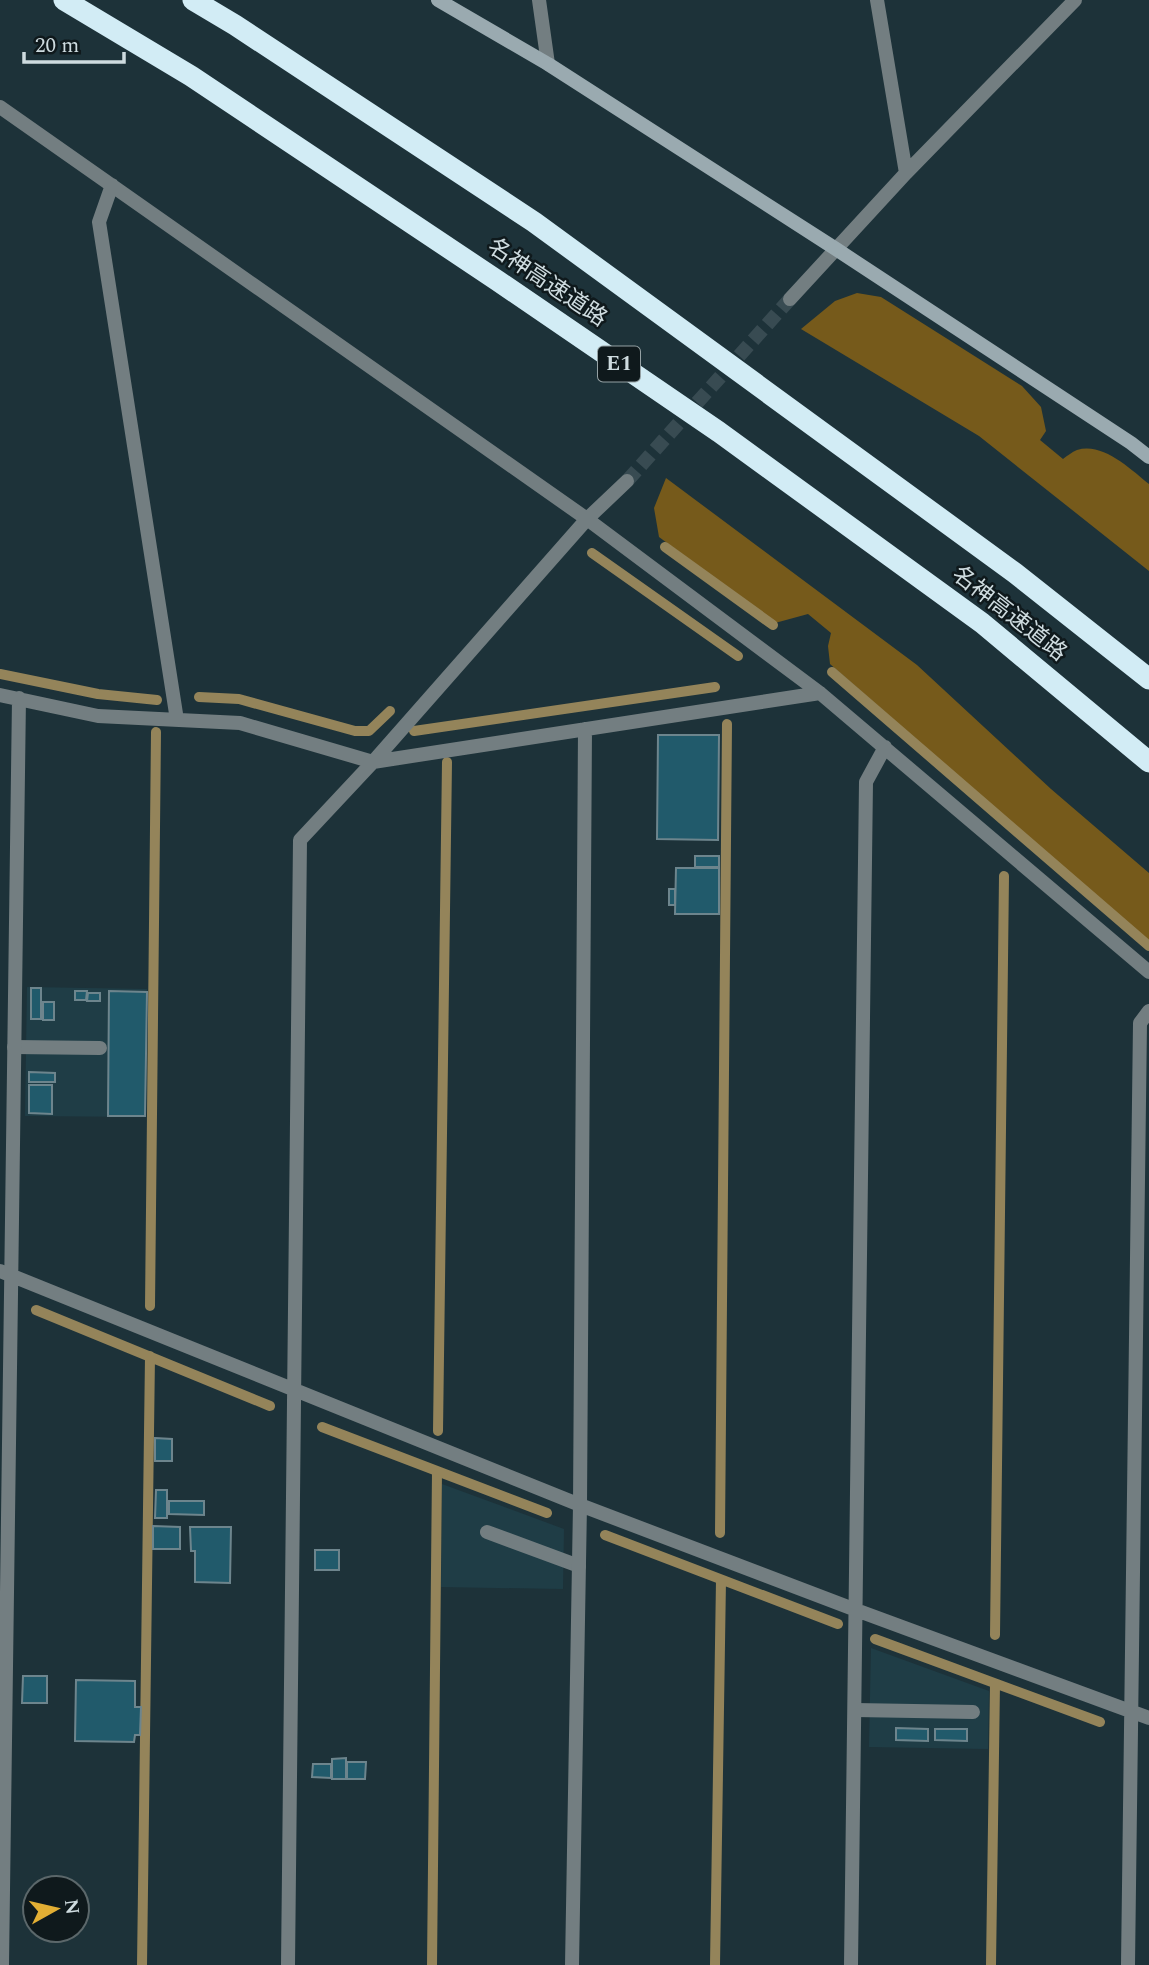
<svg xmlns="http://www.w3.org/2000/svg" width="1149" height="1965" font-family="Spectral,'Noto Sans JP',serif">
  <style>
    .built { fill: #1f3d46 }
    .forest { fill: #765a1b }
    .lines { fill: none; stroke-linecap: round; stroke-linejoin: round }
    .stream { stroke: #94845a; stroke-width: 10 }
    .building { fill: #215a6b; stroke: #6d858d; stroke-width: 2 }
    .street-tunnel { stroke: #384b52; stroke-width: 14; stroke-dasharray: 14 7; stroke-linecap: butt }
    .lane { stroke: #737e81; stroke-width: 14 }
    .street { stroke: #737e81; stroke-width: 14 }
    .secondary { stroke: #9aaab0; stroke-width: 14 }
    .highway { stroke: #d2ecf5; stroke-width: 21 }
    .labels { text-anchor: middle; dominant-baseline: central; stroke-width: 5; stroke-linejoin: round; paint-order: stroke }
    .shield { fill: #0f191c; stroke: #95a1a4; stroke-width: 2 }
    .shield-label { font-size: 21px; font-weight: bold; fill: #cedbdf }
    .street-label { font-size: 23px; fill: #cedbdf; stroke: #0f191c }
  </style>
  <rect width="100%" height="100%" fill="#1d3239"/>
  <path class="built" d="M27 987 147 989 146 1117 25 1116Z
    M442 1484 564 1529 563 1589 441 1587Z
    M871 1648 989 1691 988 1749 869 1747Z"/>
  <path class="forest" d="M857 293 881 297 1022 386 1041 407 1046 431 1040 440 1063 459C1067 456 1072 452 1077 450 1103 442 1130 469 1149 484V571L979 436 801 329 835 301Z
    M666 478 917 665 1051 789 1149 873V943L830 664 828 646 831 633 808 614 775 623 659 537 654 508Z"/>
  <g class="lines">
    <path class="stream" d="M665 547 773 625
      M592 553 738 656
      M832 672 1149 946
      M0 674 98 694 157 700
      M199 697 239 699 355 731H369L390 711
      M414 731 715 687
      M150 1306 156 732
      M36 1310 270 1406
      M322 1427 547 1513
      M438 1431 447 762
      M720 1533 727 724
      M605 1535 838 1624
      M995 1635 1004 876
      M875 1639 1100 1722
      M142 1965 150 1356
      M432 1965 437 1471
      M715 1965 721 1580
      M991 1965 995 1684"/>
  </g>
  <path class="building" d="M658 735H719L718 840 657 839Z
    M695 856H719V867H695Z
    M676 868H719V914H675Z
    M669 889H675V905H669Z
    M31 988H41V1019H31Z
    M75 991H87L86 1000H75Z
    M109 991 147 992 145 1116H108Z
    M88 993H100V1001H87Z
    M43 1002H54V1020H43Z
    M29 1072 55 1073V1082H29Z
    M29 1085H52V1114L29 1113Z
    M155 1438 172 1439V1461H155Z
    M156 1490H167V1518H155Z
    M169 1501H204V1515L169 1514Z
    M153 1526 180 1527V1549H153Z
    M190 1527H231L230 1583 195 1582V1551H191Z
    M315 1550H339V1570H315Z
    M23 1676H47V1703H22Z
    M76 1680 135 1681V1707H141L140 1735H135L134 1742 75 1741Z
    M896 1728 928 1729V1741L896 1740Z
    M935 1729H967V1741L935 1740Z
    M346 1758V1779H332V1759Z
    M347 1762H366L365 1779H347Z
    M313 1764H331V1778L312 1777Z"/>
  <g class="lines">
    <path class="street-tunnel" d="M627 481 790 299"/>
    <path class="lane" d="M14 1047 100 1048
      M487 1532 579 1566
      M855 1710 973 1712"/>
    <path class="street" d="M539 0 548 64
      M877 0 906 173
      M0 107 587 519 820 693 1149 972
      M112 185 99 222 177 720
      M790 299 906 173 1075 0
      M0 695 98 716 240 723 373 762 820 693
      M0 1271 580 1505 856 1610 1149 1718
      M2 1965 19 698
      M288 1965 300 840 373 762 587 519 627 481
      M572 1965 580 1505 585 729
      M851 1965 866 782 885 747
      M1128 1965 1140 1023 1149 1011"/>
    <path class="secondary" d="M438 0 548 64 836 249 1131 443 1149 457"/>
    <path class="highway" d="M64 0 191 76 498 281 719 432 982 623 1149 762
      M193 0 235 25 534 222 1015 573 1149 679"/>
  </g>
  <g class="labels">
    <rect class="shield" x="598" y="346.5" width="42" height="35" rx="5"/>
    <g class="shield-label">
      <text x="619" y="364">E1</text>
    </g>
    <g class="street-label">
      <text transform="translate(547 283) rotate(34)">名神高速道路</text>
      <text transform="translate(1009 614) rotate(38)">名神高速道路</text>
    </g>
  </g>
  <g transform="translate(56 1909) rotate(82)"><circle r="33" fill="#0f191c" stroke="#5b676a" stroke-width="2"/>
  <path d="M0-5L12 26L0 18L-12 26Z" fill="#e2ae34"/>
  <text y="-10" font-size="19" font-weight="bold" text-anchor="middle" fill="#cedbdf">N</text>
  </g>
  <path d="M24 52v10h100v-10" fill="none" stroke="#cedbdf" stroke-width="3.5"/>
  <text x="35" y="52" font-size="21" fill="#cedbdf" stroke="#0f191c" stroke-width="5" paint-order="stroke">20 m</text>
</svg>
